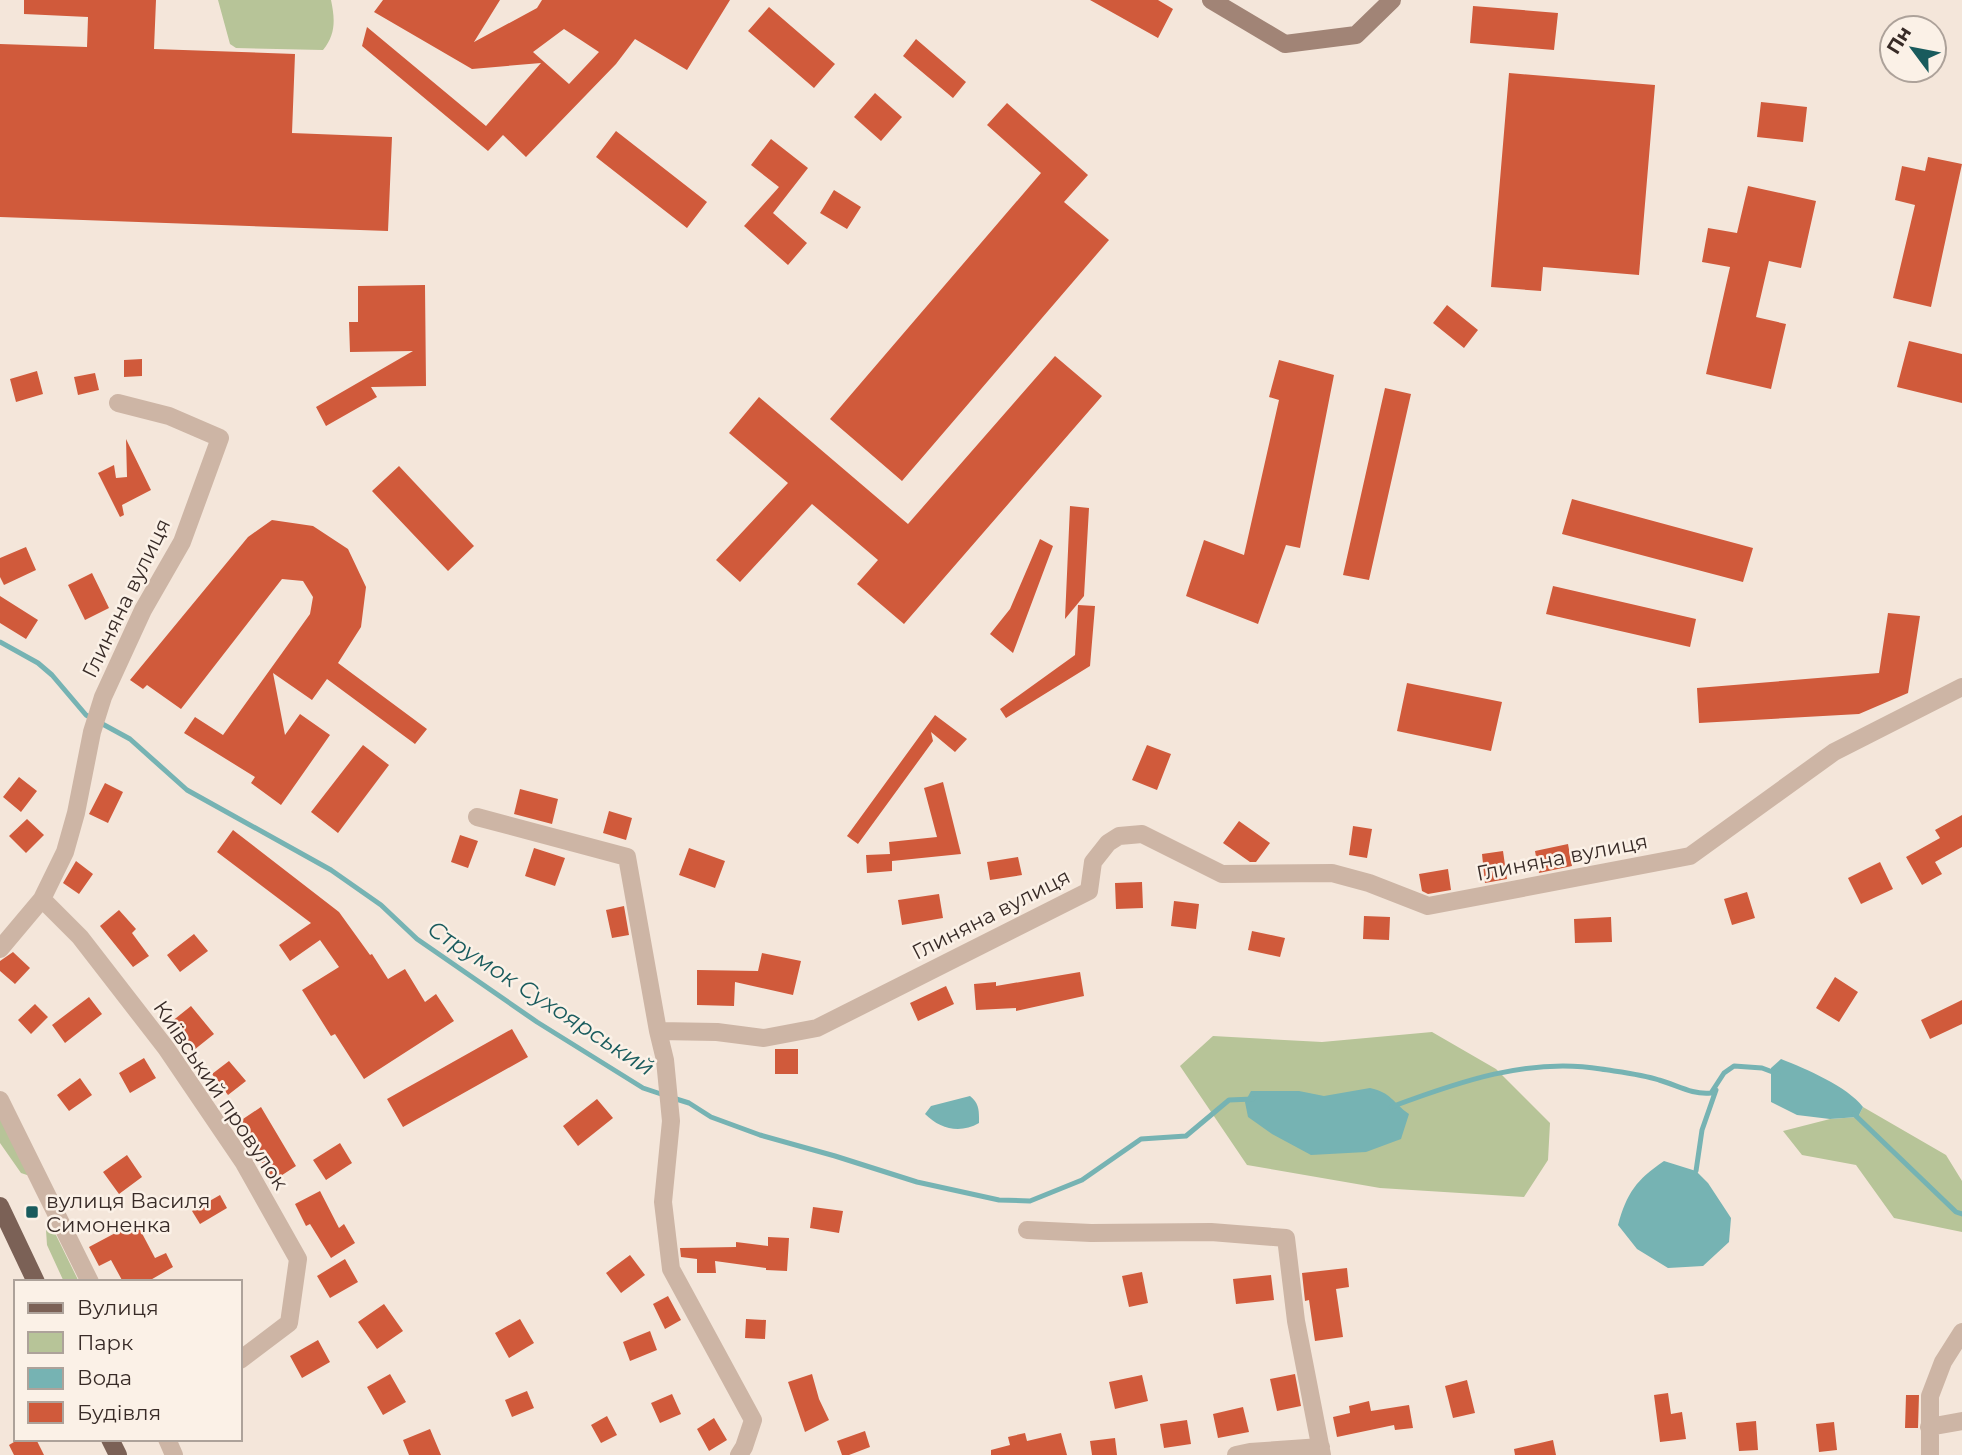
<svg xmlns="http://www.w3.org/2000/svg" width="1962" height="1455" font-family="Montserrat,sans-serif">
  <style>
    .green { fill: #b7c498 }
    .water { fill: #76b3b3 }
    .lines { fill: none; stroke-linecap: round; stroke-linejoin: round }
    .stream { stroke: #76b3b3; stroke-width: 5 }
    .building { fill: #d05a3b; fill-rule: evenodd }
    .street { stroke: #cdb5a5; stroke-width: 18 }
    .secondary { stroke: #a18476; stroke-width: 18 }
    .primary { stroke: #7b6156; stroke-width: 18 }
    .poi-dot { fill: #195b5d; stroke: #fbf1e7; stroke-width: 2.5 }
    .labels { text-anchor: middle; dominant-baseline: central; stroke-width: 5; stroke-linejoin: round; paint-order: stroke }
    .street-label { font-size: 21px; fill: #382b27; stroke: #fbf1e7 }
    .poi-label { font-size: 21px; fill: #382b27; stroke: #fbf1e7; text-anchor: start }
    .water-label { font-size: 23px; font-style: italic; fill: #195b5d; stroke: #fbf1e7 }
  </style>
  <rect width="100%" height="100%" fill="#f4e6da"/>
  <path class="green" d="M218 0H331C335 19 336 34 323 50L236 48 230 44Z
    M1432 1032 1496 1069 1550 1123 1548 1160 1524 1197 1380 1188 1247 1165 1180 1066 1213 1036 1322 1042Z
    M1863 1107 1946 1155 1962 1181V1232L1894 1218 1856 1165 1802 1155 1783 1131 1830 1119 1858 1117Z
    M0 1113 28 1170 27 1175 21 1173 0 1143Z
    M46 1230 54 1231 79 1282H64L47 1245Z"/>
  <path class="water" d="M1781 1059C1806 1069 1847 1086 1863 1107L1858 1117 1830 1119 1797 1115 1771 1102V1068Z
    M1370 1088C1392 1093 1392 1102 1409 1114L1401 1139 1366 1152 1311 1155 1272 1134 1248 1117 1245 1102 1251 1091H1299L1324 1096Z
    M970 1096C980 1104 979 1112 979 1123 960 1134 940 1129 925 1114L931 1106Z
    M1664 1161 1696 1171 1708 1183 1731 1218 1729 1242 1703 1266 1668 1268 1637 1249 1618 1225C1627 1193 1636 1180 1664 1161Z"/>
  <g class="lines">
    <path class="stream" d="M0 642 38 663 52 675 86 715 130 739 187 790 331 870 381 905 417 939 537 1022 643 1088 664 1095
      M673 1098 689 1103 711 1117 760 1135 835 1156 917 1182 999 1200 1030 1201 1082 1180 1141 1139 1186 1136 1229 1100 1253 1099
      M1391 1107C1458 1082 1529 1057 1601 1069 1620 1072 1641 1074 1659 1080 1677 1085 1692 1095 1711 1093L1724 1073 1734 1066 1762 1068 1778 1074
      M1854 1114 1956 1212 1962 1214
      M1696 1171 1702 1130 1716 1090"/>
  </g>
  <path class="building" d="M24 0H156L154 49 295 54 292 133 392 137 388 231 0 217V44L87 47 88 17 24 14Z
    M383 0H500L474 42 537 8 542 0H730L687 70 635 39 616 64 526 157 503 135 488 151 362 46 367 27 486 126 541 63 472 69 374 12ZM564 29 599 52 569 84 533 52Z
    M1090 0H1158L1173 9 1158 38Z
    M1473 6 1558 13 1554 50 1470 43Z
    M769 7 835 64 814 88 748 31Z
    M916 39 966 82 953 98 903 56Z
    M1509 73 1655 85 1639 275 1543 267 1541 291 1491 287Z
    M875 93 902 117 881 141 854 117Z
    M1761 102 1807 107 1803 142 1757 137Z
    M1007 103 1088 175 1064 202 1109 240 902 481 830 419 1041 173 987 125Z
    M616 131 707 202 687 228 596 157Z
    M771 139 808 168 773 213 807 243 788 265 744 226 779 187 751 165Z
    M1928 157 1962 164 1931 307 1893 298 1915 205 1895 200 1902 166 1925 171Z
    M1748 186 1816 201 1801 268 1769 261 1756 317 1786 324 1771 389 1706 374 1730 267 1702 262 1708 228 1737 233Z
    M834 190 861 207 847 229 820 213Z
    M425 285 426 386 371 387 377 397 326 426 316 407 413 351 350 352 349 322H358V286Z
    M1447 305 1478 330 1464 348 1433 323Z
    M1909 341 1962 354V403L1897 387Z
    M1055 356 1102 396 904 624 857 584 878 560 812 504 740 582 716 560 788 483 729 433 759 397 908 524Z
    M142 359V376L124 377V360Z
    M1279 360 1334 375 1300 548 1286 545 1258 624 1186 596 1204 540 1244 555 1279 400 1269 397Z
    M37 371 43 394 16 402 10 379Z
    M95 373 99 390 78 395 74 377Z
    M1385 388 1411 394 1369 580 1343 575Z
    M126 439 151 490 122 505 124 515 120 517 98 473 114 465 116 478 127 477Z
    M399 466 474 546 448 571 372 491Z
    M1572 499 1753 548 1743 582 1562 534Z
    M1070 506 1089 508 1084 596 1065 619Z
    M272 520 313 526 348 549 366 587 361 627 338 663 427 729 415 744 327 679 312 700 273 673 285 735 300 714 330 735 281 805 251 783 255 777 184 733 195 717 223 735 310 614 313 597 303 581 282 579 181 709 147 685 143 689 130 680 248 537Z
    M1040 539 1053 546 1013 653 990 634 1010 609Z
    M26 547 36 570 4 585 0 577V558Z
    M92 573 109 608 85 620 68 585Z
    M1553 586 1696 619 1690 647 1546 614Z
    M0 596 38 620 26 639 0 623Z
    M1078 605 1095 606 1090 666 1006 718 1000 709 1075 655Z
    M1888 613 1920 616 1908 693 1859 714 1699 723 1697 688 1879 673Z
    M1407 683 1502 702 1491 751 1397 731Z
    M935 715 967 739 955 752 931 732 933 741 858 844 847 836Z
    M363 745 389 765 338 833 311 812Z
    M1147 745 1171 754 1157 790 1132 780Z
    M19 777 37 791 21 812 3 797Z
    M943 782 961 854 892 861V871L867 873 866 855 890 854 889 842 937 837 924 788Z
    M105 783 123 792 108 823 89 814Z
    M520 789 558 799 552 824 514 814Z
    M609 811 632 818 626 840 603 833Z
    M1962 815V847L1935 862 1942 874 1922 885 1906 857 1940 838 1935 830Z
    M27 819 44 835 26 853 9 836Z
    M1239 821 1270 843 1256 862H1250L1223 843Z
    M1353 826 1372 829 1367 858 1349 855Z
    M233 830 339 912 370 955 372 954 388 979 405 969 425 1002 436 994 454 1021 364 1079 335 1034 331 1036 302 990 339 967 320 940 290 961 279 945 311 923 217 852Z
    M460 835 478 841 468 868 451 862Z
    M1568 844 1572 866 1539 873 1535 851Z
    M534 848 565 858 555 886 525 876Z
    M689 848 725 861 715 888 679 875Z
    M1503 851 1507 879 1485 883 1482 854Z
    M1018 857 1022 875 990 880 987 862Z
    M76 861 93 874 79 894 63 883Z
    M1880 862 1893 889 1861 904 1848 878Z
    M1448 869 1451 890 1428 894 1422 891 1419 874Z
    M1142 882 1143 908 1116 909 1115 883Z
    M1747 892 1755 918 1732 925 1724 899Z
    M939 894 943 918 902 925 898 900Z
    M1174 901 1199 904 1196 929 1171 926Z
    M624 906 629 935 612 938 606 910Z
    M119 910 136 929 132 933 149 956 133 967 100 926Z
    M1364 916 1390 917 1389 940 1363 939Z
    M1611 917 1612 942 1575 943 1574 919Z
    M1252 931 1285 938 1280 957 1248 950Z
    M194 934 208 951 180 972 167 955Z
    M13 952 30 968 15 984 0 971V961Z
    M762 953 801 961 793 995 735 982 734 1006 697 1005V970L758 971Z
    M1080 972 1084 996 1016 1011V1008L976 1010 974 984 996 982V986Z
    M1835 977 1858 992 1839 1022 1816 1008Z
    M946 986 954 1004 918 1021 910 1003Z
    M89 997 102 1014 65 1043 52 1025Z
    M1962 1000V1024L1930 1039 1921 1020Z
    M35 1004 48 1017 31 1034 18 1020Z
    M191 1006 214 1034 194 1050 171 1022Z
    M512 1029 528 1057 403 1127 387 1099Z
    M775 1049H798V1074H775Z
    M144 1058 156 1078 130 1093 119 1073Z
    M229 1061 246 1081 228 1095 212 1074Z
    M80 1078 92 1095 69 1111 57 1095Z
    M597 1099 613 1118 578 1146 563 1126Z
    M261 1107 296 1166 273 1181 260 1160 264 1157 240 1121Z
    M340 1143 352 1163 326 1180 313 1160Z
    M127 1155 142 1177 119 1194 103 1172Z
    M320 1191 339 1228 344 1224 355 1243 331 1258 310 1224 306 1226 295 1204Z
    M220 1195 227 1208 200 1224 192 1211Z
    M813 1207 843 1211 839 1233 810 1228Z
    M136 1222 155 1258 166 1253 173 1267 147 1282H123L111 1260 99 1266 89 1247Z
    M768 1237 789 1238 787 1271 766 1270V1268L715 1261 716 1273H697V1259L681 1257 680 1248 736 1247V1242L768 1246Z
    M630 1255 645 1275 621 1293 606 1273Z
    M345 1259 358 1282 330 1298 317 1276Z
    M1347 1268 1349 1287 1336 1289 1343 1337 1315 1341 1309 1300 1305 1301 1302 1273Z
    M1142 1272 1148 1303 1129 1307 1122 1276Z
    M1271 1275 1274 1300 1236 1304 1233 1279Z
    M668 1296 681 1320 665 1329 653 1304Z
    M384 1304 403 1331 377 1349 358 1322Z
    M520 1319 534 1343 509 1358 495 1333Z
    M746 1319 766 1320 765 1339 745 1338Z
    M650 1331 657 1350 630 1361 623 1342Z
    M318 1340 330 1362 302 1378 290 1356Z
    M390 1374 406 1402 383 1415 367 1387Z
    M812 1374 819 1399 829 1420 805 1432 788 1382Z
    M1295 1374 1301 1406 1277 1411 1270 1379Z
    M1142 1375 1148 1401 1115 1409 1109 1382Z
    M1467 1380 1475 1413 1453 1418 1445 1386Z
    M527 1391 534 1408 512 1417 505 1400Z
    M1668 1393 1671 1414 1682 1412 1686 1439 1660 1442 1654 1395Z
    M672 1394 681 1414 660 1423 651 1403Z
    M1906 1395H1919L1918 1428H1905Z
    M1369 1401 1371 1411 1409 1405 1413 1428 1395 1430 1394 1425 1337 1437 1333 1417 1350 1413 1349 1406Z
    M1243 1407 1249 1432 1218 1438 1213 1414Z
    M607 1416 617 1435 601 1443 591 1425Z
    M714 1418 727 1440 709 1451 697 1429Z
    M1187 1420 1191 1444 1164 1448 1160 1424Z
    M1756 1421 1758 1450 1739 1451 1736 1423Z
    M1834 1422 1837 1450 1819 1452 1816 1424Z
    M430 1429 441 1455H409L403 1440Z
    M865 1431 870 1447 849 1455H842L837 1441Z
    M1025 1433 1027 1441 1061 1433 1067 1455H991V1450L1010 1445 1008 1437Z
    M1115 1438 1117 1455H1092L1090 1441Z
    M19 1439H36L44 1455H14L9 1445Z
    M1553 1440 1556 1455H1515L1514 1449Z"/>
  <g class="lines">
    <path class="street" d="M477 817 627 857 658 1031 717 1032 764 1038 817 1028 1089 891 1093 862 1108 843 1119 836 1142 834 1222 874 1332 873 1369 883 1428 906 1690 856 1834 752 1962 687
      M42 899 80 937 166 1048 244 1163 298 1259 289 1323 240 1360
      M0 949 42 899 65 852 76 813 92 732 103 697 143 610 182 542 220 438 169 416 118 403
      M658 1031 665 1060 671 1121 663 1202 671 1269 753 1420 744 1447 739 1455
      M0 1100 90 1282
      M1027 1230 1091 1233 1211 1232 1286 1238 1296 1321 1322 1455
      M1929 1427 1962 1421
      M167 1439 174 1455
      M1236 1455 1250 1452 1321 1447
      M1930 1455V1396L1943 1362 1962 1332"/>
    <path class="secondary" d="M1211 0 1285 44 1356 35 1392 0"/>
    <path class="primary" d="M0 1206 36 1282
      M110 1439 118 1455"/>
  </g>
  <rect class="poi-dot" x="25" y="1205" width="14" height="14" rx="3.5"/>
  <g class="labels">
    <g class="street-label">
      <text transform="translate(126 598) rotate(-64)">Глиняна вулиця</text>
      <text transform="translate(1562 857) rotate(-11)">Глиняна вулиця</text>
      <text transform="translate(991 914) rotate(-27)">Глиняна вулиця</text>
      <text transform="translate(221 1095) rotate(56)">Київський провулок</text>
    </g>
    <g class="poi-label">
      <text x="46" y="1200">вулиця Василя<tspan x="46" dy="24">Симоненка</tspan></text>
    </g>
    <g class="water-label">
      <text transform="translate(541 998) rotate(33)">Струмок Сухоярський</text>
    </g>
  </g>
  <rect x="14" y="1280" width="228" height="161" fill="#fbf1e7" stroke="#ada29a" stroke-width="2"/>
  <rect x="28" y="1303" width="35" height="10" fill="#7b6156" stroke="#ada29a" stroke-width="2"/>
  <text x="77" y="1315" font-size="21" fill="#382b27">Вулиця</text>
  <rect x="28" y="1332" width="35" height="21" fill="#b7c498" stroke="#ada29a" stroke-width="2"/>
  <text x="77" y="1350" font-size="21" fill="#382b27">Парк</text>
  <rect x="28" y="1368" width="35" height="21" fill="#76b3b3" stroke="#ada29a" stroke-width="2"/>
  <text x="77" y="1385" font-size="21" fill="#382b27">Вода</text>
  <rect x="28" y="1402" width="35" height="21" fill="#d05a3b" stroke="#ada29a" stroke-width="2"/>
  <text x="77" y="1420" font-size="21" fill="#382b27">Будівля</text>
  <g transform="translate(1913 49) rotate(302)"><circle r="33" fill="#fbf1e7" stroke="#ada29a" stroke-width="2"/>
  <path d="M0-5L12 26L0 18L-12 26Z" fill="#195b5d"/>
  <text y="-10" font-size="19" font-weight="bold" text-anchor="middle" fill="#382b27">Пн</text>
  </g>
</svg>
